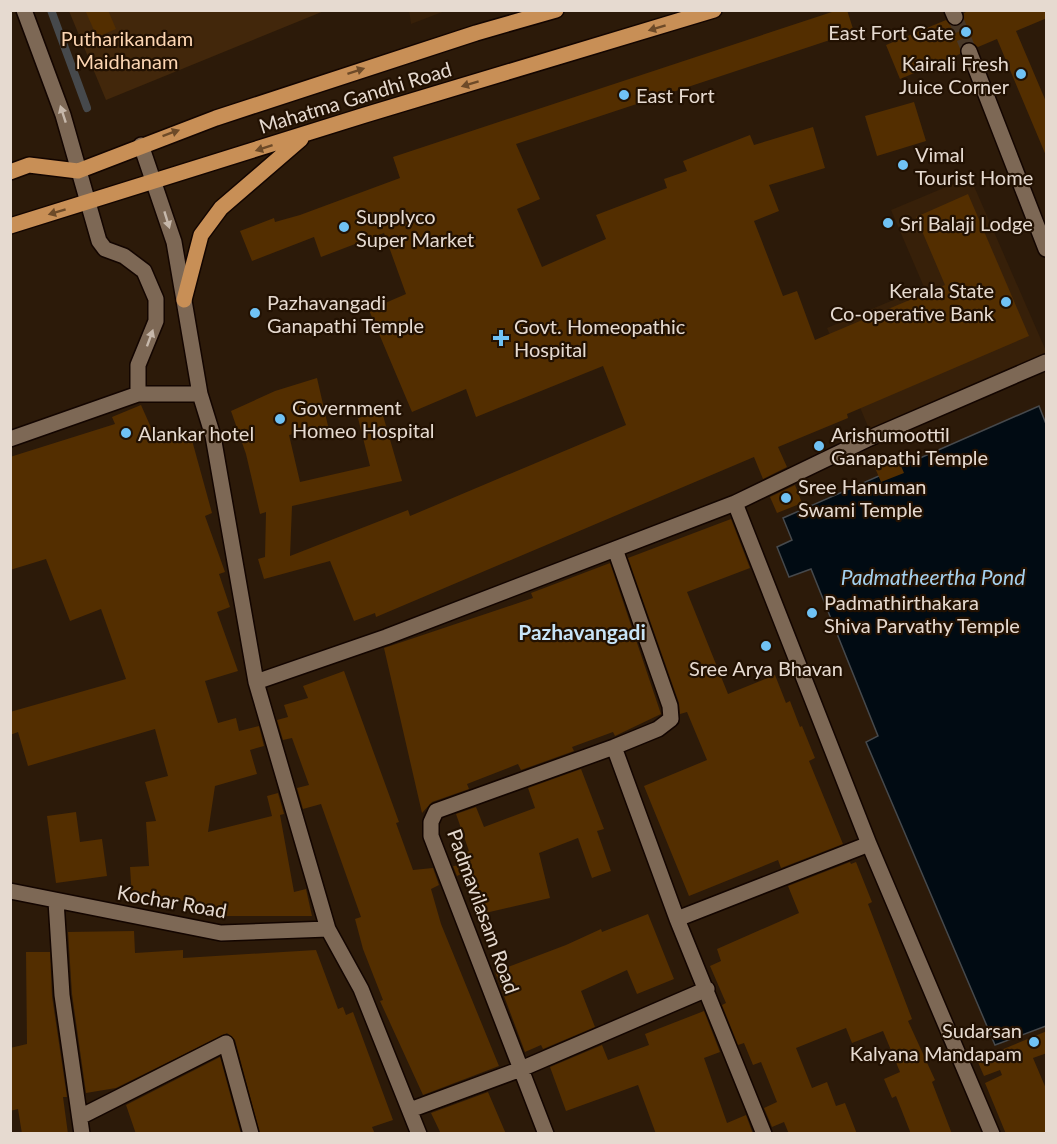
<svg xmlns="http://www.w3.org/2000/svg" width="1057" height="1144" font-family="Lato,sans-serif">
  <style>
    .built { fill: #372009 }
    .green { fill: #42270b }
    .water { fill: #010b13; stroke: #46494c; stroke-width: 1.5 }
    .lines { fill: none; stroke-linecap: round; stroke-linejoin: round }
    .stream { stroke: #46494c; stroke-width: 8 }
    .building { fill: #532e00 }
    .minor-tunnel { stroke: #483727; stroke-width: 15; stroke-dasharray: 15 8; stroke-linecap: butt }
    .minor-casing { stroke: #130500; stroke-width: 18 }
    .major-casing { stroke: #130500; stroke-width: 18 }
    .minor { stroke: #7d6855; stroke-width: 15 }
    .major { stroke: #c88f56; stroke-width: 15 }
    .oneway { fill: #6d4a28 }
    .oneway2 { fill: #c6b8ab }
    .poi-dot { fill: #70c2f4; stroke: #221102; stroke-width: 2 }
    .labels { text-anchor: middle; dominant-baseline: central; stroke-width: 4.5; stroke-linejoin: round; paint-order: stroke }
    .poi-label { font-size: 20px; fill: #e6dad0; stroke: #221102; text-anchor: start }
    .park-label { font-size: 20px; fill: #fdd6b3; stroke: #221102 }
    .street-label { font-size: 20px; fill: #e6dad0; stroke: #221102 }
    .water-label { font-size: 21px; font-style: italic; fill: #a4d1ef; stroke: #221102 }
    .neighbourhood-label { font-size: 21px; font-weight: bold; fill: #c7e4f7; stroke: #221102 }
  </style>
  <rect width="100%" height="100%" fill="#2c1a09"/>
  <path class="built" d="M409 10H445V11L411 24Z
    M970 177 1046 351V358L869 429 827 328 924 287 891 210Z"/>
  <path class="green" d="M69 11H324L106 100Z"/>
  <path class="water" d="M1039 406 1046 424V1026L995 1045 866 742 878 736 811 569 789 577 777 547 792 540 783 518Z"/>
  <g class="lines">
    <path class="stream" d="M51 10 87 108"/>
  </g>
  <path class="building" d="M85 10H108L116 29 97 37Z
    M838 10H847L854 32 516 144 540 199 517 209 542 267 606 239 596 215 667 188 664 179 687 171 683 161 750 135 754 145 813 127 825 168 769 185 779 211 754 221 783 296 797 291 815 340 945 285 916 217 968 194 1029 336 847 414 848 418 778 447 787 467 763 479 754 457 376 617 375 613 354 621 330 561 264 579 258 559 265 557 266 512 260 514 246 454 231 411 275 391 317 378 328 426 289 435 300 482 370 466 358 418 382 412 402 481 292 506 290 556 408 510 410 516 626 425 603 366 476 417 466 389 412 412 369 310 406 294 384 233 321 257 314 237 252 261 240 231 274 218 275 222 300 215 400 178 393 157Z
    M970 10H1047V18L1016 31 1047 104V158L997 39 978 47 971 42H965L960 49V54L900 79 886 45 946 20 950 25 958 26 963 22 964 13Z
    M914 102 926 141 877 156 865 116Z
    M141 405 157 441 190 433 212 513 205 516 225 572 219 574 230 607 217 612 238 671 205 681 218 723 236 718 239 731 259 726 264 746 250 750 257 774 215 786 208 832 272 816 267 796 278 793 284 814 280 815 294 892 306 889 312 916H205V904L157 897 132 898 130 867 149 866 146 822 156 821 145 782 168 776 155 729 28 766 18 732 10 735V712L126 679 101 609 70 621 46 559 10 570V457L115 424 112 417Z
    M896 454 904 473 881 482 873 463Z
    M795 485 802 503 777 513 770 497Z
    M731 519 750 568 687 592 728 694 775 675 786 703 790 701 800 727 802 726 815 758 809 761 843 844 781 868 778 860 689 896 644 786 707 760 687 712 680 714 679 703 628 558Z
    M610 563 661 714 615 736 613 732 572 747 574 751 521 770 518 764 467 784 469 789 432 802 422 813 384 648 533 598 531 593Z
    M344 671 399 822 396 823 413 870 433 868 439 885 431 889 441 924 499 1066 423 1095 380 1001 383 1000 363 949 355 919 361 917 321 804 303 809 297 788 309 785 292 738 283 740 277 720 288 717 284 705 308 698 303 686Z
    M581 769 604 829 597 831 611 871 592 878 578 838 539 853 550 898 481 914 471 869 457 876 453 866 469 864 467 852 469 851 456 814 476 807 484 827 535 808 528 788Z
    M76 812 80 842 102 839 107 876 56 883 47 816Z
    M850 862 851 864 856 862 872 902 868 904 912 1019 908 1021 935 1080 932 1082 952 1134H911L896 1096 892 1098 884 1079 900 1072 883 1031 852 1043 846 1028 796 1048 812 1088 827 1082 836 1106 845 1103 857 1134H789L784 1122 772 1127 764 1108 777 1102 761 1062 753 1065 744 1043 738 1045 722 1005 726 1003 710 966 721 961 717 949 799 913 788 886Z
    M648 914 674 979 637 994 627 970 581 991 595 1027 543 1049 541 1045 525 1052 495 972 566 945 601 929 602 932Z
    M134 931 135 953 183 950V958L316 950 338 1009 343 1007 346 1015 353 1012 393 1120 372 1127 375 1134H260L235 1040 227 1033 116 1088 86 1093 72 994 68 932Z
    M26 952H50L52 996 67 1097H63L68 1134H22L18 1109 10 1111V1048L27 1044Z
    M704 1011 720 1052 704 1058 727 1123 746 1115 753 1134H656L638 1085 566 1111 550 1067 602 1045 608 1060 649 1045 645 1034Z
    M1047 1031V1053L1033 1058 1047 1091V1134H1006L985 1083 1002 1075 1000 1070 984 1076 977 1060Z
    M220 1057 241 1134H136L126 1105Z
    M488 1092 506 1134H441L431 1113Z"/>
  <g class="lines">
    <path class="minor-tunnel" d="M955 17 969 51"/>
    <defs>
      <path id="minor" d="M24 10 63 115 99 241 105 249 124 256 144 271 156 299V321L138 365V394
        M952 10 955 17
        M969 51 1046 249
        M141 145 174 242 200 394 213 436 256 682 328 929 361 989 419 1134
        M10 439 138 394H200
        M735 503 869 844 992 1134
        M256 682 386 637 735 503 870 438 1046 362
        M614 747 677 919 764 1134
        M10 891 221 933 328 929
        M56 901 62 995 82 1134
        M677 919 869 844
        M410 1110 521 1069 707 989
        M80 1117 226 1043 251 1134
        M546 1134 431 836V822L436 811 614 747 658 729 671 719 670 706 615 549"/>
      <path id="major" d="M10 172 29 165 78 171 216 118 476 33 556 10
        M10 226 365 115 714 10
        M184 300 201 235 221 208 301 139"/>
    </defs>
    <use href="#minor" class="minor-casing"/>
    <use href="#major" class="major-casing"/>
    <use href="#minor" class="minor"/>
    <use href="#major" class="major"/>
  </g>
  <defs><path id="oneway-solid" d="M-6-.8H1V-3.2L6.5 0L1 3.2V.8H-6Z" transform="scale(1.5)"/></defs>
  <g class="oneway">
    <use href="#oneway-solid" transform="translate(657 28) rotate(163)"/>
    <use href="#oneway-solid" transform="translate(356 71) rotate(-18)"/>
    <use href="#oneway-solid" transform="translate(470 84) rotate(163)"/>
    <use href="#oneway-solid" transform="translate(171 133) rotate(-20)"/>
    <use href="#oneway-solid" transform="translate(264 148) rotate(162)"/>
    <use href="#oneway-solid" transform="translate(57 212) rotate(163)"/>
  </g>
  <g class="oneway2">
    <use href="#oneway-solid" transform="translate(63 114) rotate(-108)"/>
    <use href="#oneway-solid" transform="translate(167 220) rotate(73)"/>
    <use href="#oneway-solid" transform="translate(150 338) rotate(-70)"/>
  </g>
  <g class="poi-dot">
    <circle cx="966" cy="32" r="6"/>
    <circle cx="1021" cy="74" r="6"/>
    <circle cx="624" cy="95" r="6"/>
    <circle cx="903" cy="165" r="6"/>
    <circle cx="888" cy="223" r="6"/>
    <circle cx="344" cy="227" r="6"/>
    <circle cx="1006" cy="302" r="6"/>
    <circle cx="255" cy="313" r="6"/>
    <path d="M498 329h6v6h6v6h-6v6h-6v-6h-6v-6h6z"/>
    <circle cx="280" cy="419" r="6"/>
    <circle cx="126" cy="433" r="6"/>
    <circle cx="819" cy="446" r="6"/>
    <circle cx="786" cy="498" r="6"/>
    <circle cx="812" cy="613" r="6"/>
    <circle cx="766" cy="646" r="6"/>
    <circle cx="1034" cy="1042" r="6"/>
  </g>
  <g class="labels">
    <g class="poi-label">
      <text x="954" y="32" text-anchor="end">East Fort Gate</text>
      <text x="1009" y="63" text-anchor="end">Kairali Fresh<tspan x="1009" dy="23">Juice Corner</tspan></text>
      <text x="636" y="95">East Fort</text>
      <text x="915" y="154">Vimal<tspan x="915" dy="23">Tourist Home</tspan></text>
      <text x="356" y="216">Supplyco<tspan x="356" dy="23">Super Market</tspan></text>
      <text x="900" y="223">Sri Balaji Lodge</text>
      <text x="994" y="290" text-anchor="end">Kerala State<tspan x="994" dy="23">Co-operative Bank</tspan></text>
      <text x="267" y="302">Pazhavangadi<tspan x="267" dy="23">Ganapathi Temple</tspan></text>
      <text x="514" y="326">Govt. Homeopathic<tspan x="514" dy="23">Hospital</tspan></text>
      <text x="292" y="407">Government<tspan x="292" dy="23">Homeo Hospital</tspan></text>
      <text x="138" y="433">Alankar hotel</text>
      <text x="831" y="434">Arishumoottil<tspan x="831" dy="23">Ganapathi Temple</tspan></text>
      <text x="798" y="486">Sree Hanuman<tspan x="798" dy="23">Swami Temple</tspan></text>
      <text x="824" y="602">Padmathirthakara<tspan x="824" dy="23">Shiva Parvathy Temple</tspan></text>
      <text x="766" y="668" text-anchor="middle">Sree Arya Bhavan</text>
      <text x="1022" y="1030" text-anchor="end">Sudarsan<tspan x="1022" dy="23">Kalyana Mandapam</tspan></text>
    </g>
    <g class="park-label">
      <text x="127" y="38">Putharikandam<tspan x="127" dy="23">Maidhanam</tspan></text>
    </g>
    <g class="street-label">
      <text transform="translate(355 97) rotate(-17)">Mahatma Gandhi Road</text>
      <text transform="translate(172 901) rotate(10)">Kochar Road</text>
      <text transform="translate(484 911) rotate(70)">Padmavilasam Road</text>
    </g>
    <g class="water-label">
      <text x="933" y="576">Padmatheertha Pond</text>
    </g>
    <g class="neighbourhood-label">
      <text x="582" y="631">Pazhavangadi</text>
    </g>
  </g>
  <rect width="1057" height="1144" fill="none" stroke="#e6dad0" stroke-width="24"/>
</svg>
